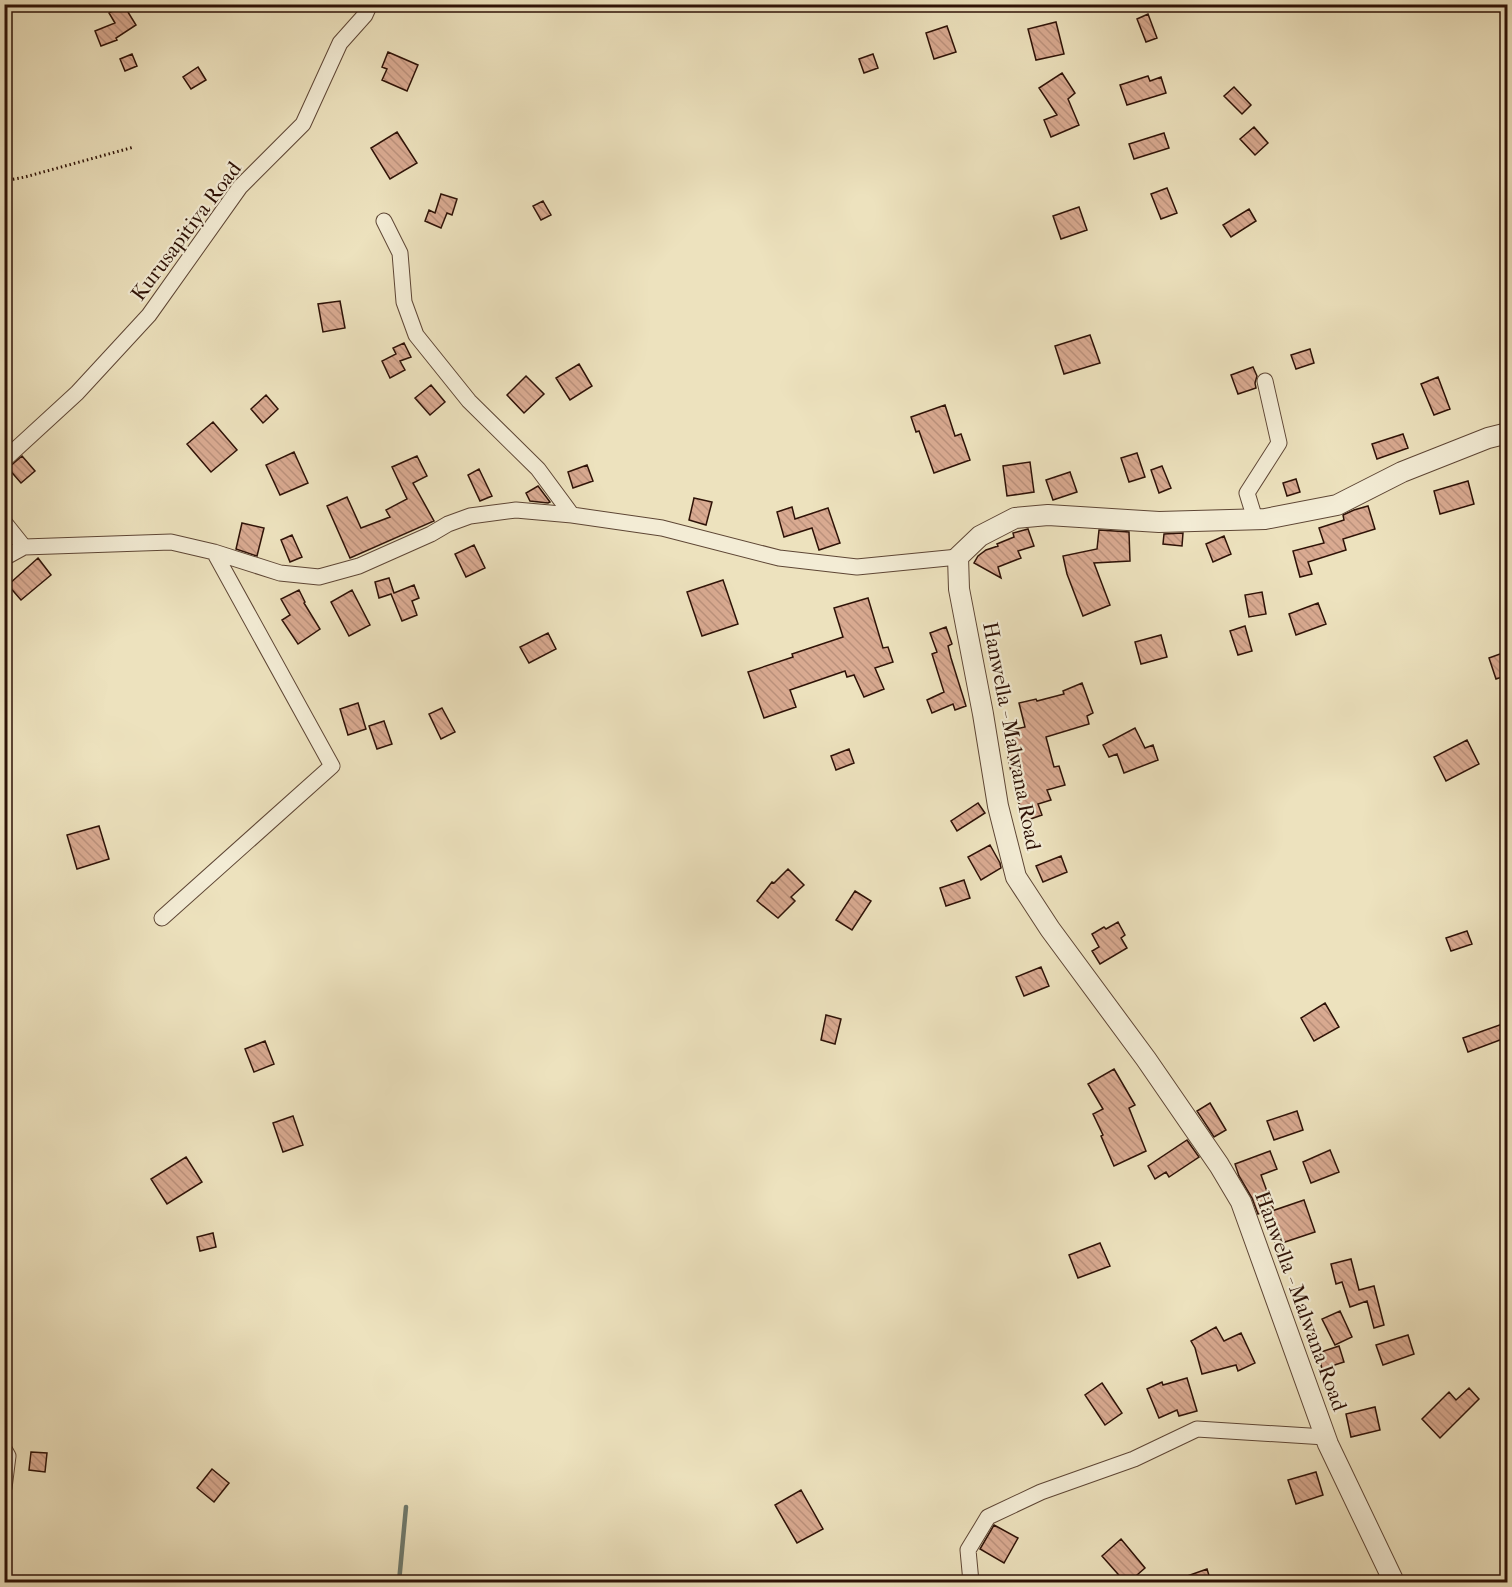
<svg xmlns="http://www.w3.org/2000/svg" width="1512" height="1587" font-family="'IM FELL French Canon',serif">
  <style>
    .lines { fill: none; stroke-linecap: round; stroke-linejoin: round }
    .stream { stroke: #6e796c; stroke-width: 4.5 }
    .building { fill: url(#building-back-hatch); stroke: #2e1207; stroke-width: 1.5 }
    .minor-casing { stroke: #5e4635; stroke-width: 17 }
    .tertiary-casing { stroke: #5e4635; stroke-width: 22 }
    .path { stroke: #2e1207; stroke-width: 3; stroke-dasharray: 1.5 3; stroke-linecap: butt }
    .minor { stroke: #f3ecd5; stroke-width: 15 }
    .tertiary { stroke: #f3ecd5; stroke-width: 20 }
    .labels { text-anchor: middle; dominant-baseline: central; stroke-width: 4.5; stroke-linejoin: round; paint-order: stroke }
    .street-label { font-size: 21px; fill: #2e1207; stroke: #f3ecd5 }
  </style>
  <defs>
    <pattern id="building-back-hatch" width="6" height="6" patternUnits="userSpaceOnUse" patternTransform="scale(1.5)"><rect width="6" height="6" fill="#d9aa91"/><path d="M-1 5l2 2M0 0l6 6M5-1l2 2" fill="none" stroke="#bb917c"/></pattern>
  </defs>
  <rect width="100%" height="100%" fill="#ede2be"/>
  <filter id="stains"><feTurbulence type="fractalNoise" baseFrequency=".00333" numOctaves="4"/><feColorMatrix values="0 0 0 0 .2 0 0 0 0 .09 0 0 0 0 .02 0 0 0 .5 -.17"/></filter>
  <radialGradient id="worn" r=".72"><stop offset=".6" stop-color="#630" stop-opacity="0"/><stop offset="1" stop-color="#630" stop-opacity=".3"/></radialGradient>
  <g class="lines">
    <path class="stream" d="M399 1582 406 1507"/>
  </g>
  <path class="building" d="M123 4 136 25 116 38 117 40 101 46 95 31 115 23 109 13Z
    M1148 14 1157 38 1146 42 1137 19Z
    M1056 22 1064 54 1036 60 1028 29Z
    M947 26 956 52 934 59 926 33Z
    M388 52 418 65 407 91 382 80 387 69 382 67Z
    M132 54 137 66 125 71 120 59Z
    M873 54 878 68 864 73 859 59Z
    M198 67 206 80 191 89 183 77Z
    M1062 73 1075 93 1068 99 1079 125 1051 137 1044 120 1057 115 1039 88Z
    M1148 76 1150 81 1161 77 1166 93 1127 105 1120 85Z
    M1234 87 1251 105 1242 114 1224 96Z
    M1254 127 1268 143 1255 155 1240 139Z
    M397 132 417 163 390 179 371 148Z
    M1164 133 1169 148 1134 159 1129 144Z
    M1167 188 1177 213 1161 219 1151 194Z
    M441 194 457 199 452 215 447 213 441 228 425 221 429 210 435 213Z
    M543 201 551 215 541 220 533 206Z
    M1079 207 1087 230 1061 239 1053 216Z
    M1249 209 1256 221 1231 237 1223 225Z
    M340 301 345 328 323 332 318 304Z
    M1090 335 1100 363 1064 374 1055 346Z
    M404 343 411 357 400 361 405 370 390 378 382 361 396 354 393 348Z
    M1310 349 1314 363 1296 369 1291 355Z
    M579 364 592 386 570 400 556 378Z
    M1253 367 1257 376 1255 383 1256 388 1238 394 1231 375Z
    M526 376 544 394 524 413 507 395Z
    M1438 377 1450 409 1434 415 1421 384Z
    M431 385 445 402 430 415 415 398Z
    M266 395 278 409 263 423 251 409Z
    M945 405 955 436 961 434 970 460 934 473 919 431 916 432 911 417Z
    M213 422 237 450 211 472 187 444Z
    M1403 434 1408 448 1377 459 1372 444Z
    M294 452 308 483 280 495 266 465Z
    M1137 453 1145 477 1129 482 1121 458Z
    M22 456 35 471 21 483 8 468Z
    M417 456 427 476 413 483 434 521 350 558 327 506 347 497 361 528 390 517 386 510 407 499 392 467Z
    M1030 462 1034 492 1007 496 1003 466Z
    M587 465 593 481 573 488 568 472Z
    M1162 466 1171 488 1159 493 1151 470Z
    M479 469 492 496 480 501 468 475Z
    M1070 472 1077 492 1053 500 1046 480Z
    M1296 479 1300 492 1287 496 1283 483Z
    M1468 481 1474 504 1440 514 1434 491Z
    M538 486 550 502 548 503 530 501 526 493Z
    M694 498 712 502 706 525 689 520Z
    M1368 506 1375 529 1343 539 1346 550 1308 562 1312 574 1300 577 1293 551 1324 543 1319 528 1344 520 1343 515 1354 510Z
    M792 507 795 519 828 508 840 543 819 550 812 528 784 537 777 512Z
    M242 523 264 528 257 556 236 549Z
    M1028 529 1034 546 1018 551 1021 558 998 567 1001 578 974 563 978 556 986 550 998 546 997 544 1014 537 1013 533Z
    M1099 530 1129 532 1130 561 1094 563 1110 605 1083 616 1067 574 1063 556 1097 549Z
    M1183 533 1182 546 1163 544 1164 534Z
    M292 535 302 557 290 562 281 540Z
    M1224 536 1231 554 1213 562 1206 544Z
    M474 545 485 568 466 577 455 554Z
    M38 558 51 575 21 600 8 585Z
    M389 578 394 593 414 585 419 598 412 601 417 615 402 621 391 594 379 598 375 582Z
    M723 580 738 624 702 636 687 592Z
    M299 590 305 602 304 603 320 629 298 644 282 620 290 615 281 599Z
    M352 590 370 625 349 636 331 602Z
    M1262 592 1266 614 1249 617 1245 595Z
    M868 598 883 648 888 647 893 662 875 668 884 689 864 697 854 675 847 677 845 671 790 690 796 707 764 718 748 672 793 657 792 654 843 637 834 608Z
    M1318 603 1326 624 1296 635 1289 614Z
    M1245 626 1252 651 1238 655 1230 631Z
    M946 627 952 644 948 646 951 658 966 706 955 710 953 704 932 713 927 700 944 692 932 654 937 652 930 633Z
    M548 633 556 649 529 663 520 647Z
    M1161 635 1167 657 1141 664 1135 642Z
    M1508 651V675L1496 679 1489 658Z
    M1082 683 1093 713 1087 716 1089 724 1046 737 1054 767 1059 766 1065 785 1047 790 1051 800 1038 804 1042 815 1025 821 1015 792 1003 732 1025 727 1019 703 1036 699 1037 701 1064 694 1063 691Z
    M358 703 366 729 348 735 340 709Z
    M442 708 455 732 441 739 429 714Z
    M384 721 392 744 377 749 369 726Z
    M1135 728 1145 748 1153 745 1158 760 1124 773 1117 754 1109 757 1103 745Z
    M1467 740 1479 764 1446 781 1434 757Z
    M849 749 854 763 836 770 831 756Z
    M978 803 985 813 957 831 951 821Z
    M99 826 109 859 77 869 67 835Z
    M990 845 1000 863 1001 868 981 880 968 857Z
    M1061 856 1067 872 1043 882 1036 866Z
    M788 869 804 885 791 897 795 901 778 918 757 901 772 882 774 883Z
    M964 880 970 898 946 906 940 888Z
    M855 891 871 901 852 930 836 920Z
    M1118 922 1125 935 1121 938 1127 948 1100 964 1092 951 1099 947 1092 934 1104 927 1106 929Z
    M1467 931 1472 944 1451 951 1446 938Z
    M1041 967 1049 986 1024 996 1016 977Z
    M1325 1003 1339 1027 1314 1041 1301 1018Z
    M826 1015 841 1019 835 1044 821 1040Z
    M1508 1022V1037L1468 1052 1463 1038Z
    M265 1041 274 1064 254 1072 245 1049Z
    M1114 1069 1135 1105 1129 1108 1146 1151 1114 1166 1101 1136 1103 1135 1093 1114 1103 1109 1088 1084Z
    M1210 1103 1226 1130 1214 1137 1197 1111Z
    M1297 1111 1303 1130 1274 1140 1267 1121Z
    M293 1116 303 1145 283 1152 273 1123Z
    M1187 1140 1199 1157 1169 1177 1166 1172 1155 1179 1148 1166Z
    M1330 1150 1339 1172 1311 1183 1303 1162Z
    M1270 1151 1277 1169 1261 1175 1273 1208 1258 1214 1252 1198 1239 1176 1235 1164Z
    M186 1157 202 1182 167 1204 151 1179Z
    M1304 1200 1315 1232 1276 1245 1266 1213Z
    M213 1233 216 1247 200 1251 197 1237Z
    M1100 1243 1110 1266 1078 1278 1069 1255Z
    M1351 1259 1359 1290 1374 1286 1384 1325 1374 1328 1367 1301 1350 1307 1342 1282 1336 1284 1331 1264Z
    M1340 1311 1352 1337 1335 1345 1322 1319Z
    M1216 1327 1224 1341 1241 1333 1255 1363 1238 1371 1236 1365 1202 1374 1195 1348 1191 1341Z
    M1408 1335 1414 1354 1383 1365 1376 1345Z
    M1339 1346 1344 1362 1322 1369 1318 1353Z
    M1187 1378 1197 1411 1179 1416 1177 1410 1159 1418 1147 1389 1162 1382 1163 1385Z
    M1102 1383 1122 1413 1105 1425 1085 1395Z
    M1469 1388 1479 1399 1440 1438 1422 1419 1449 1392 1456 1400Z
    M1375 1407 1380 1430 1351 1437 1346 1414Z
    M31 1452 47 1453 45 1472 29 1470Z
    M212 1469 229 1483 214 1502 197 1488Z
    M1316 1472 1323 1495 1296 1504 1288 1480Z
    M801 1490 823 1529 797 1543 775 1505Z
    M994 1525 1018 1538 1004 1563 980 1549Z
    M1121 1539 1145 1568 1129 1582H1125L1102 1556Z
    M1207 1569 1211 1582H1173V1581Z"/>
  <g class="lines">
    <defs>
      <path id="minor" d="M384 221 400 253 404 302 416 335 469 401 538 469 572 515
        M4 460 77 393 149 315 240 187 303 124 340 43 365 15 370 4
        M1255 519 1247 493 1279 443 1265 381
        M4 522 24 547
        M4 558 24 547 171 542 214 552 280 573 319 577 359 566 431 534 448 524 470 516 516 510 572 515 662 528 779 558 857 567 958 557
        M162 918 332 766 214 552
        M4 1449 8 1456 4 1488
        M971 1582 968 1550 988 1517 1041 1492 1134 1459 1197 1429 1325 1437"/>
      <path id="tertiary" d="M1394 1582 1328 1444 1241 1202 1219 1165 1146 1059 1050 929 1016 877 998 806 983 714 959 589 958 557 980 536 1015 518 1048 515 1159 522 1265 519 1337 505 1402 472 1488 438 1508 433"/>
    </defs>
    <use href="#minor" class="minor-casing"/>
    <use href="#tertiary" class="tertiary-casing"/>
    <path class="path" d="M4 181 25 177 134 147"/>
    <use href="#minor" class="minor"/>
    <use href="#tertiary" class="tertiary"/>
  </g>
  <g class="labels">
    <g class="street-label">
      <text transform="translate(186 231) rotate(-53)">Kurusapitiya Road</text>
      <text transform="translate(1012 736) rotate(79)">Hanwella - Malwana Road</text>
      <text transform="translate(1301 1301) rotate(70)">Hanwella - Malwana Road</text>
    </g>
  </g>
  <rect width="1512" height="1587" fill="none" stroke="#ede2be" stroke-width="24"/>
  <rect x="6" y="6" width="1500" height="1575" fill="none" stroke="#2e1207" stroke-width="3"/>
  <rect x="12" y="12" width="1488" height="1563" fill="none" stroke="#2e1207" stroke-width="1.5"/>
  <rect width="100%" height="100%" filter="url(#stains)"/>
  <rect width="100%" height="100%" fill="url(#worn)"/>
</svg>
